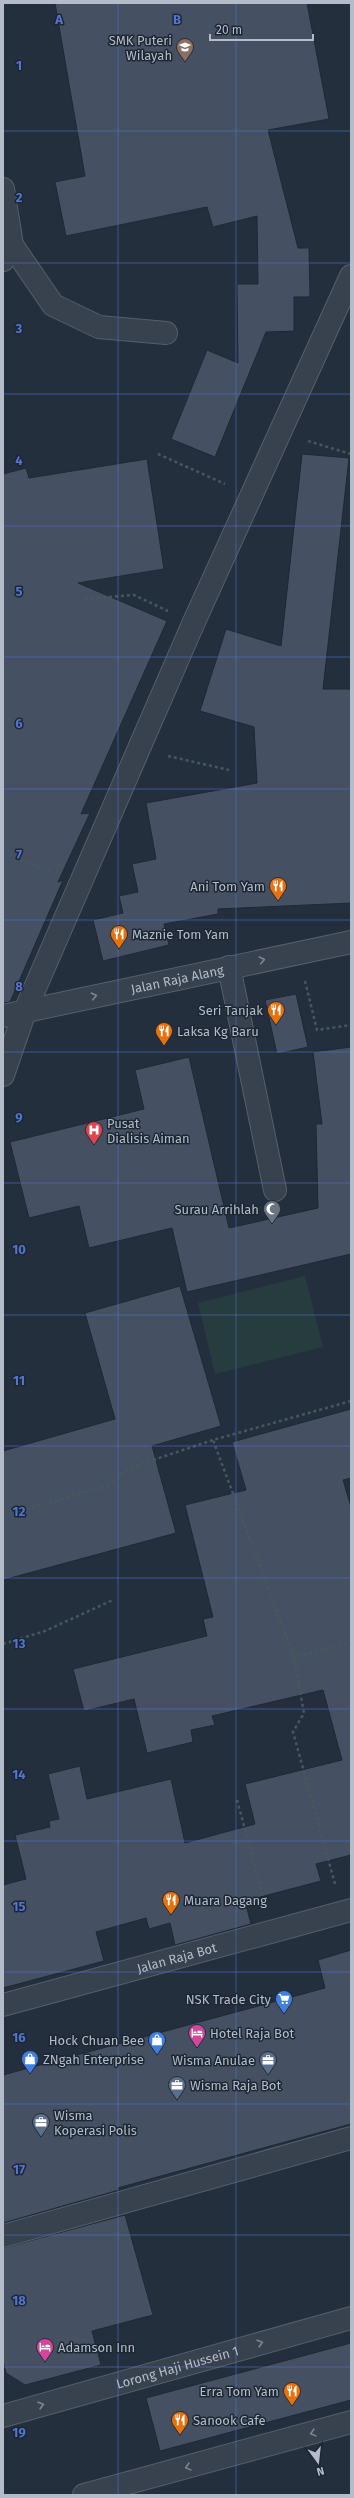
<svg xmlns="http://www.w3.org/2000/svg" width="354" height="2498" font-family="'Fira Sans',sans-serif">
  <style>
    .green { fill: #263c3f }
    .building { fill: #455162; stroke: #1f2835 }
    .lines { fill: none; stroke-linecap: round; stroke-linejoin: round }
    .minor-casing { stroke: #565f6c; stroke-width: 24 }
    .path { stroke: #44595c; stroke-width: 2.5; stroke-dasharray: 3 3; stroke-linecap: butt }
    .minor { stroke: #38414e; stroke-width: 22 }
    .oneway { stroke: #7c8592 }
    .grid { fill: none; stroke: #5274d3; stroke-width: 1; stroke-opacity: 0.55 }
    .labels { text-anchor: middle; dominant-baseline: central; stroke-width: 3; stroke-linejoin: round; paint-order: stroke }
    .poi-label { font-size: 13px; fill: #b4bcc9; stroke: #1d2633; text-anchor: start }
    .street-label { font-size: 13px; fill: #b4bcc9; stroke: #1d2633 }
    .grid-label { font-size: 13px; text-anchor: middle; font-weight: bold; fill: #5274d3; stroke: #1d2633; stroke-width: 3; stroke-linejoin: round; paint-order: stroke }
  </style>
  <rect width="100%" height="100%" fill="#242f3e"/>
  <path class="green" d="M305 1276 323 1347 215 1374 198 1303Z"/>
  <path class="building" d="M55 3H307L329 119 268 130 298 248H309L310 297H294V331L266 332 215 457 171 439 207 350 238 363 237 284H258L257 216 213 227 207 207 66 236 55 182 85 176Z
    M302 454 349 458 323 689H351V903L218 909V914L164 924 169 945 103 961 93 920 123 913 119 896 138 892 132 864 156 859 146 803 257 783 254 727 200 711 226 629 281 646Z
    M147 459 164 569 78 583 167 621 81 814 90 813 58 882 63 880 10 1002 3 1003V474L26 468 29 478Z
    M296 994 308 1047 277 1054 265 1000Z
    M351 1047V1254L187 1292 172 1228 89 1248 79 1206 29 1218 10 1142 144 1109 135 1070 189 1057 229 1228 318 1208 316 1124H322L313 1052Z
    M180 1286 221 1426 152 1446 176 1533 3 1580V1451L115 1419 85 1313Z
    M351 1409V1478L343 1480 351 1507V1855L316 1864 321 1881 245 1901 251 1924 175 1945 170 1923 149 1929 146 1918 96 1932 104 1961 3 1988V1885L26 1879 15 1835 50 1827 49 1821 59 1819 48 1774 80 1766 87 1799 171 1779 185 1843 255 1824 245 1784 342 1760 323 1690 212 1716 215 1725 191 1730 193 1742 147 1753 134 1699 84 1711 73 1669 207 1636 203 1619 213 1617 185 1505 246 1490 232 1442Z
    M351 1950V2124L150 2179 118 2188 119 2190 3 2223V2075L325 1988 318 1960Z
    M125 2215 153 2315 92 2331 101 2365 25 2385 6 2373 3 2361V2248Z
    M351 2343V2400L160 2451 146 2398Z"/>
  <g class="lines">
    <defs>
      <g id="minor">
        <path d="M3 189 12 245 3 260"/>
        <path d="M12 245 53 305 99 327 166 333"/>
        <path d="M229 967 275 1190"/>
        <path id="s1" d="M3 1016 351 942"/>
        <path d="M3 1075 25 1011 193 624 351 276"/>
        <path id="s2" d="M3 2005 351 1910"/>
        <path d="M3 2236 351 2138"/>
        <path id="s3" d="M3 2416 351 2318"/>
        <path d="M84 2495 351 2422"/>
      </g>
    </defs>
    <use href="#minor" class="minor-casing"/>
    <path class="path" d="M308 441 351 454
      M158 454 225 484
      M85 599 134 595 168 611
      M168 756 229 770
      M3 853 53 873
      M305 981 317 1030 351 1025
      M3 1516 107 1486 129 1468 213 1440
      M3 1644 45 1631 113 1600
      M294 1657 213 1440 351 1401
      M237 1800 265 1904
      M335 1884 293 1732 304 1713 294 1657 351 1642"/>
    <use href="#minor" class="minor"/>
  </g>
  <defs><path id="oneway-chevron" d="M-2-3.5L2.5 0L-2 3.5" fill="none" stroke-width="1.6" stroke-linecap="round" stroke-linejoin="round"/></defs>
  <g class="oneway">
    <use href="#oneway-chevron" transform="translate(262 960) rotate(-12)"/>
    <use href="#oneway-chevron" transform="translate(94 996) rotate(-12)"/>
    <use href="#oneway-chevron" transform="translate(260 2343) rotate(-16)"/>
    <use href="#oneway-chevron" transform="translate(41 2405) rotate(-16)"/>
    <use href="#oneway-chevron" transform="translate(313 2433) rotate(165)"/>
    <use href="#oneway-chevron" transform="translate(188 2467) rotate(165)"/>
  </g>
  <path class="grid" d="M118 3V2495M236 3V2495M3 131H351M3 263H351M3 394H351M3 526H351M3 657H351M3 789H351M3 920H351M3 1052H351M3 1183H351M3 1315H351M3 1446H351M3 1578H351M3 1709H351M3 1841H351M3 1972H351M3 2104H351M3 2235H351M3 2367H351"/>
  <defs>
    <symbol id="school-pin" viewBox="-11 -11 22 30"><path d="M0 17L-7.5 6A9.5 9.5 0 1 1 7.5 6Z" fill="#8d6e63" stroke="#1d2633"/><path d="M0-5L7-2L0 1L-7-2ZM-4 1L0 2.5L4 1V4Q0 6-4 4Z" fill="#fff"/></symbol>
    <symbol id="restaurant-pin" viewBox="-11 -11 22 30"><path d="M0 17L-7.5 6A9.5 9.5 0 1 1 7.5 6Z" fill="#e8710a" stroke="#1d2633"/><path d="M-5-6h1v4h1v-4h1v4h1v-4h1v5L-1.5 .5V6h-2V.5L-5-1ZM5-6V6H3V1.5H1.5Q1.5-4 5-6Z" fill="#fff"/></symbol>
    <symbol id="hospital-pin" viewBox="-11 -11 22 30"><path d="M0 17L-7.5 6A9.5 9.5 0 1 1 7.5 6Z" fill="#e0444e" stroke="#1d2633"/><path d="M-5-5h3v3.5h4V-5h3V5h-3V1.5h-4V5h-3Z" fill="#fff"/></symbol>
    <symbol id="mosque-pin" viewBox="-11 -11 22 30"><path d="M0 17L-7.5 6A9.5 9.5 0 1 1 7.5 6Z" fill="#6b7280" stroke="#1d2633"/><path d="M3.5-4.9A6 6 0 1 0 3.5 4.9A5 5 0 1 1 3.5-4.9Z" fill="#fff"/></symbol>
    <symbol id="supermarket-pin" viewBox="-11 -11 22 30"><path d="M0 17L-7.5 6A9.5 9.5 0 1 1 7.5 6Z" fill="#3f7fe0" stroke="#1d2633"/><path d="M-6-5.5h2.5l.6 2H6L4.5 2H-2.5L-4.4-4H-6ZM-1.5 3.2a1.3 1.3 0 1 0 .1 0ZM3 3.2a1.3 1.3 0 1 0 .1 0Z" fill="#fff"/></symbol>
    <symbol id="hotel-pin" viewBox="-11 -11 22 30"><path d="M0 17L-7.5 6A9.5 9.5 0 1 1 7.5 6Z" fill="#d1479c" stroke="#1d2633"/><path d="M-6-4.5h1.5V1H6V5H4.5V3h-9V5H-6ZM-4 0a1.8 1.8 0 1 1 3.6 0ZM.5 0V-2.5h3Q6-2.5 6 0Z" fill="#fff"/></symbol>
    <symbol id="shop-pin" viewBox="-11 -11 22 30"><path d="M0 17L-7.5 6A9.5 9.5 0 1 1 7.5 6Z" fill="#3f7fe0" stroke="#1d2633"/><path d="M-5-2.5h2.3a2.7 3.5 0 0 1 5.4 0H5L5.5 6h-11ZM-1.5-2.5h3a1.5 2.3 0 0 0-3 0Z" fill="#fff"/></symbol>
    <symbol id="office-pin" viewBox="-11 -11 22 30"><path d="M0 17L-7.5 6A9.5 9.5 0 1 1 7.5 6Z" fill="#5c6f8a" stroke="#1d2633"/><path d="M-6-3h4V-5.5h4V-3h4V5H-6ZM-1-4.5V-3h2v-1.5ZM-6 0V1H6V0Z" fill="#fff"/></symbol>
  </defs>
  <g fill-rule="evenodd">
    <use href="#school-pin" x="175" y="37" width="20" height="27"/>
    <use href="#restaurant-pin" x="268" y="876" width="20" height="27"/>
    <use href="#restaurant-pin" x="109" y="924" width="20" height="27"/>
    <use href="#restaurant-pin" x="266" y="1000" width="20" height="27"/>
    <use href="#restaurant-pin" x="154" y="1021" width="20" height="27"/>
    <use href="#hospital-pin" x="84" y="1120" width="20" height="27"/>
    <use href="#mosque-pin" x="262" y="1199" width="20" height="27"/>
    <use href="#restaurant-pin" x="161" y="1890" width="20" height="27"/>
    <use href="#supermarket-pin" x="274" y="1989" width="20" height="27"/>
    <use href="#hotel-pin" x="187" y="2023" width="20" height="27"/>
    <use href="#shop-pin" x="147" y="2030" width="20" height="27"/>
    <use href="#shop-pin" x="20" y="2049" width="20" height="27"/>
    <use href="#office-pin" x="258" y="2050" width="20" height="27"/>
    <use href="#office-pin" x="167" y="2075" width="20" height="27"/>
    <use href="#office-pin" x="31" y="2112" width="20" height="27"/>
    <use href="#hotel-pin" x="35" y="2337" width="20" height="27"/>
    <use href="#restaurant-pin" x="282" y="2381" width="20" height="27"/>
    <use href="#restaurant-pin" x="170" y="2410" width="20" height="27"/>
  </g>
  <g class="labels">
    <g class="poi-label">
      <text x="172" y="40" text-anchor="end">SMK Puteri<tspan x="172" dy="15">Wilayah</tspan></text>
      <text x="265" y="886" text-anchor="end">Ani Tom Yam</text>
      <text x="132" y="934">Maznie Tom Yam</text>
      <text x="263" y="1010" text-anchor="end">Seri Tanjak</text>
      <text x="177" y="1031">Laksa Kg Baru</text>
      <text x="107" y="1123">Pusat<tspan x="107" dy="15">Dialisis Aiman</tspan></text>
      <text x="259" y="1209" text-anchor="end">Surau Arrihlah</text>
      <text x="184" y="1900">Muara Dagang</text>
      <text x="271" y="1999" text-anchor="end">NSK Trade City</text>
      <text x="210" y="2033">Hotel Raja Bot</text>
      <text x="144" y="2040" text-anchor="end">Hock Chuan Bee</text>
      <text x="43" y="2059">ZNgah Enterprise</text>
      <text x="255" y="2060" text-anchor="end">Wisma Anulae</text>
      <text x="190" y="2085">Wisma Raja Bot</text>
      <text x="54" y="2115">Wisma<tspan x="54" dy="15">Koperasi Polis</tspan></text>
      <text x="58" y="2347">Adamson Inn</text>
      <text x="279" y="2391" text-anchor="end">Erra Tom Yam</text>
      <text x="193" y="2420">Sanook Cafe</text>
    </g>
    <g class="street-label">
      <text stroke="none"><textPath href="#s1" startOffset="178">Jalan Raja Alang</textPath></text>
      <text stroke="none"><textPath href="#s2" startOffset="180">Jalan Raja Bot</textPath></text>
      <text stroke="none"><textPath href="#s3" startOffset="181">Lorong Haji Hussein 1</textPath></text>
    </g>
  </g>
  <g class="grid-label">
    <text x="59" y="24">A</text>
    <text x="177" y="24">B</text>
    <text x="19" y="70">1</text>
    <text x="19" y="202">2</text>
    <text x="19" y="333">3</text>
    <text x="19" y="465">4</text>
    <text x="19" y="596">5</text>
    <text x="19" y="728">6</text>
    <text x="19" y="859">7</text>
    <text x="19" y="991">8</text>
    <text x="19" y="1122">9</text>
    <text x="19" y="1254">10</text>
    <text x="19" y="1385">11</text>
    <text x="19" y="1516">12</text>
    <text x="19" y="1648">13</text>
    <text x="19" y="1779">14</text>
    <text x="19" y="1911">15</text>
    <text x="19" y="2042">16</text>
    <text x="19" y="2174">17</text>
    <text x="19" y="2305">18</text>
    <text x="19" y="2437">19</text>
  </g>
  <rect width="354" height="2498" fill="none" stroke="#b4bcc9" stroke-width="8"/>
  <g transform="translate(318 2462) rotate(165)" stroke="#1d2633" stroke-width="3" paint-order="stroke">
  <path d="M0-3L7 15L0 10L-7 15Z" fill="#b4bcc9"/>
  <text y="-6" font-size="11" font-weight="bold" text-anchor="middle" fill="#b4bcc9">N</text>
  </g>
  <path d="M210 34v6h103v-6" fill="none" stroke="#b4bcc9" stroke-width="2"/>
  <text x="216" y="34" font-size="12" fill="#b4bcc9" stroke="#1d2633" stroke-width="3" paint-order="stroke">20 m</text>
</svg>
